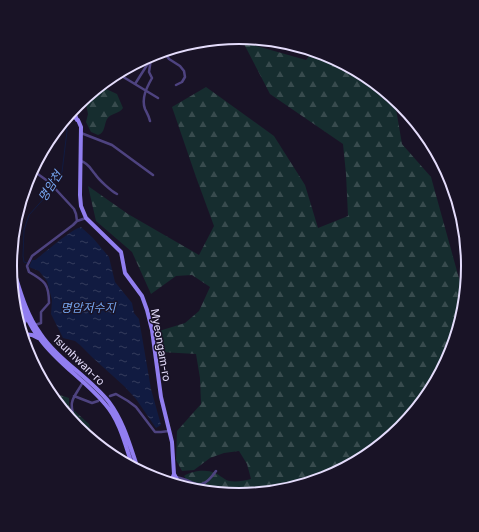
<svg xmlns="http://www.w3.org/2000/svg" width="479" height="532" font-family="Inter,'Noto Sans KR',sans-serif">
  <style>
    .forest { fill: url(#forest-firs) }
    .water { fill: url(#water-ripples) }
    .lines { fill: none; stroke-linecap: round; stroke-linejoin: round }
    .stream { stroke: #111b41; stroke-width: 1 }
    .street { stroke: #4e4380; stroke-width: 2.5 }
    .secondary { stroke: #917ef0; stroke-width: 4 }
    .labels { text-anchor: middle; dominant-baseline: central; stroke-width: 3; stroke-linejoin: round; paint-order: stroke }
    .street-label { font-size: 11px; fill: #e4dcfb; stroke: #191326 }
    .water-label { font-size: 12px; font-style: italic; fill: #75a5ef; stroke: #191326 }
    .rim { fill: none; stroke: #e4dcfb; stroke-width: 2 }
  </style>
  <defs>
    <pattern id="forest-firs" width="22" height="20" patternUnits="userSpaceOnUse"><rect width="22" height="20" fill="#162d2f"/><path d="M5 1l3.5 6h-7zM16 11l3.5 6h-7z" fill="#384b4e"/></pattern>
    <pattern id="water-ripples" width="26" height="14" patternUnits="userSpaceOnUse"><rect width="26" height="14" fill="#111b41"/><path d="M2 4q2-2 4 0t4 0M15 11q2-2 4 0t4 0" fill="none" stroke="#343c5d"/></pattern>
  </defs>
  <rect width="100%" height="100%" fill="#191326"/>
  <path class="forest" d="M243 42 306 60 313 51 328 54 397 101 395 103 402 144 431 177 460 282 469 264V266L451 354 402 428 327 478 239 495 191 486 184 476C192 471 206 469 215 473 220 475 223 479 229 481 236 482 244 481 251 479L247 464 239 451 224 453 210 458 194 470 182 471 176 460 177 431 201 404 200 378 196 354 161 352 159 331 185 323 199 311 210 287 192 275 176 276 151 294 132 252 96 221 88 186 128 214 199 255 214 226 196 177 172 107 206 87 274 136 305 185 318 228 348 216 346 174 343 144 270 94Z
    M104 88 117 94 123 108C119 114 111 113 107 119 104 125 105 133 98 135L91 132 86 122 88 114 85 99 95 92 99 95Z
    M60 395 69 398V406L89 424 93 439 77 428 56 397Z"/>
  <path class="water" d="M81 227 93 238 109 257 115 282 132 303 134 313 139 319 151 389 161 425 156 428 136 399 124 386 93 358 80 345 75 341 63 338 51 314 52 300 47 281 39 271 29 267 32 260H35C46 252 70 230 81 227Z"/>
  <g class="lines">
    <path class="stream" d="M27 263 24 262 23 256 24 230 29 215 48 194 62 172 67 131 65 122"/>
    <path class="street" d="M160 52 166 55 169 59 180 66 184 71 185 77 182 82 176 85
      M149 56 151 59 149 72 152 78C147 87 141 98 145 109 147 113 149 116 150 121
      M120 75 158 98
      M135 84 154 54
      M81 133 112 145 153 175
      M81 161C88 163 90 168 95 174 99 180 111 191 117 194
      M35 172 49 182 74 209 76 214 77 221 86 218
      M35 325 41 323V312L49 303C49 284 45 281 29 272L27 266 32 256 73 225 77 221
      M74 396 92 403 98 401
      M110 396 116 394 128 401 136 407 155 432H161L169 431
      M73 423 75 421C68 399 73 400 83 382
      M176 477C196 480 199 495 216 471"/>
    <path class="secondary" d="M73 110 77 120
      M70 114 78 120 81 127 80 195 81 206 86 218 121 252 125 273 142 296 147 310 152 330 161 397 172 442 174 474 179 483
      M24 195 44 153
      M15 243 16 273
      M11 262C19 286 25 313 40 333 58 360 89 377 109 402 124 422 130 446 138 469
      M12 278C20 299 26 322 40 339 58 364 85 380 105 404 120 421 125 444 132 465
      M22 329 25 320V313
      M23 334 32 335 38 338
      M138 466 146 474
      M171 482 174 474"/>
  </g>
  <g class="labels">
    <g class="street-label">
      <text transform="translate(161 345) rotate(80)">Myeongam-ro</text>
      <text transform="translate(79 360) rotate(44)">1sunhwan-ro</text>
    </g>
    <g class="water-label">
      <text transform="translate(50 186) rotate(-58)">명암천</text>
      <text x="88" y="307">명암저수지</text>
    </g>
  </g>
  <path d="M0 0H479V532H0ZM17 266a222 222 0 1 1 444 0a222 222 0 1 1-444 0Z" fill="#191326" fill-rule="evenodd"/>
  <path class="rim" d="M17 266a222 222 0 1 1 444 0a222 222 0 1 1-444 0Z"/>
</svg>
